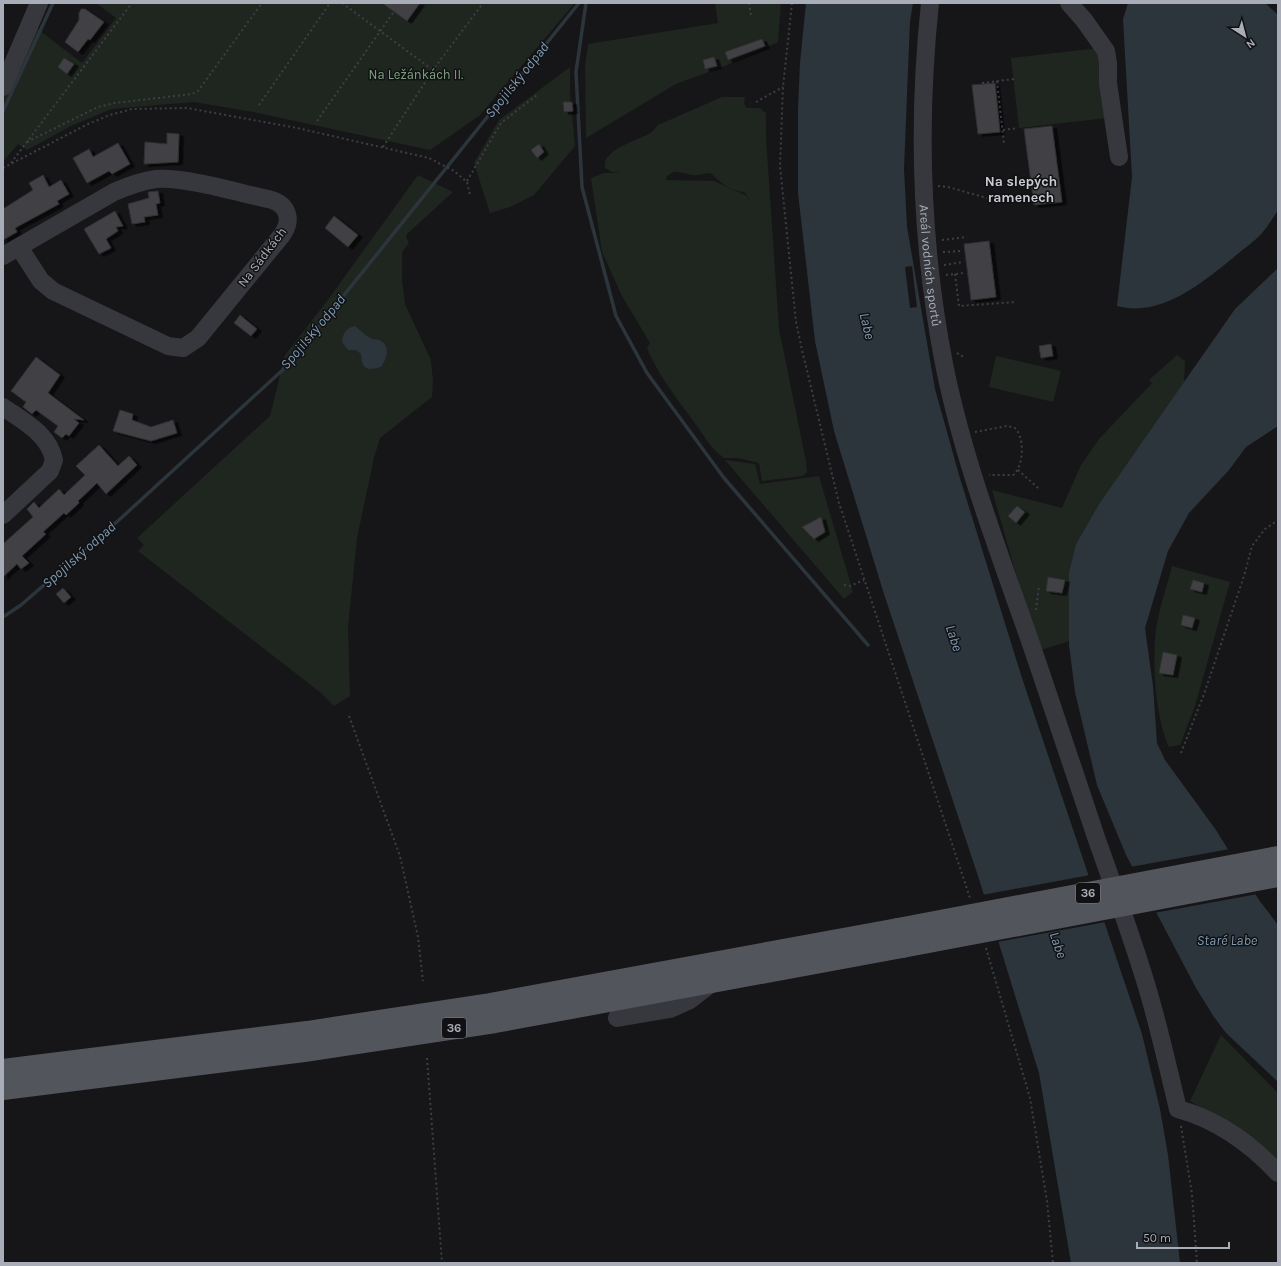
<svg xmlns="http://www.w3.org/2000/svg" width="1281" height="1266" font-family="Karla,sans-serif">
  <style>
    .green { fill: #1e261f; fill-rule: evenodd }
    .water { fill: #2c353c }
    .pier { fill: #161618 }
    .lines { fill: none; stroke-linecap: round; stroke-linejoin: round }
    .stream { stroke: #2c353c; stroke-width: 3.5 }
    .building { fill: #404145; stroke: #303034; filter: url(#shadow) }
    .path { stroke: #3d3f44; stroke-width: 2; stroke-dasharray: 2 3; stroke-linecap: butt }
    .minor { stroke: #37383d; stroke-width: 18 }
    .major { stroke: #53555c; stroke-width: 22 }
    .major-bridge { stroke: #53555c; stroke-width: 22 }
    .labels { text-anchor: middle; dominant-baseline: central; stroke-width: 3; stroke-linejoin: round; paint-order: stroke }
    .shield { fill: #111113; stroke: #7b7e86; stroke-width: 1 }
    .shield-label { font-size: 12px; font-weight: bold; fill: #a8adb8 }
    .park-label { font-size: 13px; fill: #7fa381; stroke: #111113 }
    .street-label { font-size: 13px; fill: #a8adb8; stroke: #111113 }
    .water-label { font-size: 14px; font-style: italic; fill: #7f9bb3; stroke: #111113 }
    .neighbourhood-label { font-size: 14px; font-weight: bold; fill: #c9ccd4; stroke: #111113 }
  </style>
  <defs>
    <filter id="shadow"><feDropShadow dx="4.5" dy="2.5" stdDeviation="0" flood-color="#0009"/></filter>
  </defs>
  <rect width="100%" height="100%" fill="#161618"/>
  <path class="green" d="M96 3H575L479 116 430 150 253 112 194 102 112 109 71 126 27 150 18 144 3 162V101L35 27 82 63 116 18Z
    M715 3H781L778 42 725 66 676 84 586 138 585 66 588 44 718 23Z
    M1099 48 1107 118 1019 128 1011 58Z
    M570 67V93L575 146 534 195 510 207 490 213 474 163 499 120Z
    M722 97H745L744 104 747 108H760L766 113V137L779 329 806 461 807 472 803 476 762 481 759 463 738 458H724C711 449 703 434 694 422 677 399 658 375 647 348L650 343 622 296 602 252 591 178 604 173H621L612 172 605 168C601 149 640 140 652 132 654 130 656 127 658 125ZM673 172C680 171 685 174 692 175 697 176 705 173 711 173 720 183 731 191 744 192L748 197 750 204 747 196 714 181 666 180 667 176Z
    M418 175 453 192 407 234 406 237 409 243 402 252V280L405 304 431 360 433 381 432 397 380 438 374 458 357 538 348 628 350 696 334 706 321 693 138 551 144 545 137 538 270 416 285 355 327 301Z
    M1177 355 1185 361 1184 384 1099 504 1076 544 1069 572V641L1038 651 992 490 1062 508 1081 465 1099 439 1152 383 1149 380Z
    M996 356 1061 371 1053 402 989 387Z
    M725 460 755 464 760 484 819 476 853 592 844 599Z
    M1172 566 1230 582 1195 706 1180 745 1169 747C1155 716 1152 663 1156 629 1159 608 1167 586 1172 566Z
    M1221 1035 1278 1093V1166L1237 1130 1190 1101Z"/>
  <path class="water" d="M806 3H913L910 21 904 169 907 227 935 389 959 475 1021 675 1142 1034 1160 1109 1168 1155 1180 1263H1071L1039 1073 979 879 884 594 834 431 815 341 798 193V109L800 63Z
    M1128 3H1265L1278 15V210C1273 218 1268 226 1262 233 1254 242 1243 249 1234 257 1202 283 1161 318 1117 306L1132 177 1123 19Z
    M1278 268V426L1246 447 1229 470 1189 513 1168 551 1145 628 1153 686 1157 743 1165 760 1216 830 1259 900 1278 925V1082L1226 1033 1214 1017 1196 988 1126 855 1097 785 1075 692 1069 645V572L1076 544 1099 504 1235 309Z
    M355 326C360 330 365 335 370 338 373 340 376 339 379 340 391 345 387 359 381 367 367 371 362 370 361 354L356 350H348L342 342C343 333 346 328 355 326Z"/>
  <path class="pier" d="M912 266 917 307 910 308 905 267Z
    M1230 849 1258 894 1154 913 1130 867Z
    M1090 875 1106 922 997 942 982 895Z"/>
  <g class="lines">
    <path class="stream" d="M586 3 576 72 582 187 616 316 647 373 724 478 868 645
      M3 111 53 3
      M3 617 21 605 119 520 287 366 579 3"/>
  </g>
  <path class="building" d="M382 3H420L407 21Z
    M81 9H85L104 22 90 40 88 39 78 52 65 42 79 20V13Z
    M762 39 765 46 728 60 725 52Z
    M714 57 717 66 705 69 703 60Z
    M64 58 74 64 67 74 58 67Z
    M995 83 1000 132 978 134 972 85Z
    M563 102H572L573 111 564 112Z
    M1052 126 1062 202 1034 205 1024 129Z
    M167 133 179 134 178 162 144 164 145 142 167 144Z
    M118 143 130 164 112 174 109 171 87 183 73 158 89 149 93 157Z
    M539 144 544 152 537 158 531 150Z
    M43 175 49 187 61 180 69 194 57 201 59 204 15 228 17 232 3 240V209L33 190 29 183Z
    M158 191 160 203 156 204 158 215 144 217 145 222 132 224 128 204 149 198 148 192Z
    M115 211 123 226 116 227 118 231 106 239 111 248 99 254 84 229Z
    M334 216 358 235 348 247 325 228Z
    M989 241 996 297 971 300 964 244Z
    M240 315 257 329 251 336 234 323Z
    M1051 344 1053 356 1041 358 1039 346Z
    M36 357 60 375 48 393 84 420 74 419 79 423 69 436 66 434 62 438 54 432 58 426 36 410 32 414 23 407 26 402 11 391Z
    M120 410 133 414 132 420 151 427 173 420 177 433 151 441 113 431Z
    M99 445 118 466 129 456 137 465 106 494 97 483 78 501 79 503 66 515 64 513 43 532 46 534 22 556 29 563 21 569 17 564 3 577V544L33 517 27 509 34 502 39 508 59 489 64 495 85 475 76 466Z
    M1017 506 1025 512 1016 523 1008 516Z
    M821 517 825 532 814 539 802 527Z
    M1048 577 1065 580 1062 593 1046 591Z
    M1193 580 1204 583 1202 592 1190 589Z
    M63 588 71 597 64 603 56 594Z
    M1183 615 1195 618 1192 628 1181 625Z
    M1163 652 1177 655 1173 675 1159 673Z"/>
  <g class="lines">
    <path class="path" d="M342 3 433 70
      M749 3 751 16
      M792 3 783 87 780 166 796 322 802 350 839 503 970 898
      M997 81 1004 144
      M982 83 1014 79
      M756 102 783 87
      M259 105 330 3
      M317 121 400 3
      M1003 130 1018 128
      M27 142 98 107 115 103 192 94 198 91 262 3
      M383 147 433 70 483 3
      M11 163 132 3
      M3 168 88 124 110 115 132 109 187 108 297 128 429 158 454 171 467 182 470 195
      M467 181 501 123 537 95
      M938 186 948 187 987 198
      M942 240 967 237
      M943 252 962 251
      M944 265 963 262
      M955 274 959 306 1016 302
      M946 275 964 273
      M957 353 965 358
      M975 432 1007 426 1015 428C1025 438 1024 466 1013 475H989
      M1018 470 1038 488
      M844 585 850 586 864 580
      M1036 610 1039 585
      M349 716 400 856 418 937 423 981
      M1181 753 1204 694 1244 576 1252 546 1265 529 1278 520
      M986 948 1030 1098 1047 1201 1053 1263
      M427 1058 442 1263
      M1181 1126 1192 1194 1197 1263"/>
    <g class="minor">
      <path id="s1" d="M930 3C917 125 921 248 945 369 964 461 998 550 1029 638 1052 705 1074 772 1097 840 1114 888 1132 937 1147 987 1159 1027 1168 1068 1178 1109 1218 1120 1250 1143 1278 1173"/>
      <path d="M1069 3 1084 20 1106 51 1108 63V83L1119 157"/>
      <path d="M3 87 39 3"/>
      <path d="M3 256 114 192C128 186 141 181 156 179 187 177 239 193 272 200 289 206 292 221 282 235L198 338 183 348 168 346 53 291 41 281 19 247"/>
      <path d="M3 407C23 421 49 434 54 460L50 471 3 515"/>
      <path d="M617 1018 670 1009 690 1000 712 983"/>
    </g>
    <path class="major" d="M3 1070 307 1032 490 1004 898 929
      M3 1089 304 1051 495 1022 902 947"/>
    <path class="major-bridge" d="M898 929 1278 857
      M902 947 1278 876"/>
  </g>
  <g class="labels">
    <g class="shield">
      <rect x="1076" y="883" width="24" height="20" rx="3"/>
      <rect x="442" y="1018" width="24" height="20" rx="3"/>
    </g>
    <g class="shield-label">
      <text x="1088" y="893">36</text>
      <text x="454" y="1028">36</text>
    </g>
    <g class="park-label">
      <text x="416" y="74">Na Ležánkách II.</text>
    </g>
    <g class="street-label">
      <text transform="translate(262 257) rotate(-53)">Na Sádkách</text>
      <text stroke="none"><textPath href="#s1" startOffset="263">Areál vodních sportů</textPath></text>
    </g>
    <g class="water-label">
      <text transform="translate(517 80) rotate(-51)">Spojilský odpad</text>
      <text transform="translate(867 326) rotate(77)">Labe</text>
      <text transform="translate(313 332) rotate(-50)">Spojilský odpad</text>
      <text transform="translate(79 555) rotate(-41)">Spojilský odpad</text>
      <text transform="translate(954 638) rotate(72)">Labe</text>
      <text x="1227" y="940">Staré Labe</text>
      <text transform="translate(1058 945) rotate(71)">Labe</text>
    </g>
    <g class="neighbourhood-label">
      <text x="1021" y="181">Na slepých<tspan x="1021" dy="16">ramenech</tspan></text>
    </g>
  </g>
  <rect width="1281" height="1266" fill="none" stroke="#a8adb8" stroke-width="8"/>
  <g transform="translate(1245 36) rotate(144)" stroke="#111113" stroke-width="3" paint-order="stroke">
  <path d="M0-3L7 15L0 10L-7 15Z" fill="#a8adb8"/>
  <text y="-6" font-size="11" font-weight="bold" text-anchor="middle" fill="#a8adb8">N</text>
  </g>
  <path d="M1137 1242v6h92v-6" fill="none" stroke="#a8adb8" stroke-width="2"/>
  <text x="1143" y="1242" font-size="12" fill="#a8adb8" stroke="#111113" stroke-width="3" paint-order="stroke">50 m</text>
</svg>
